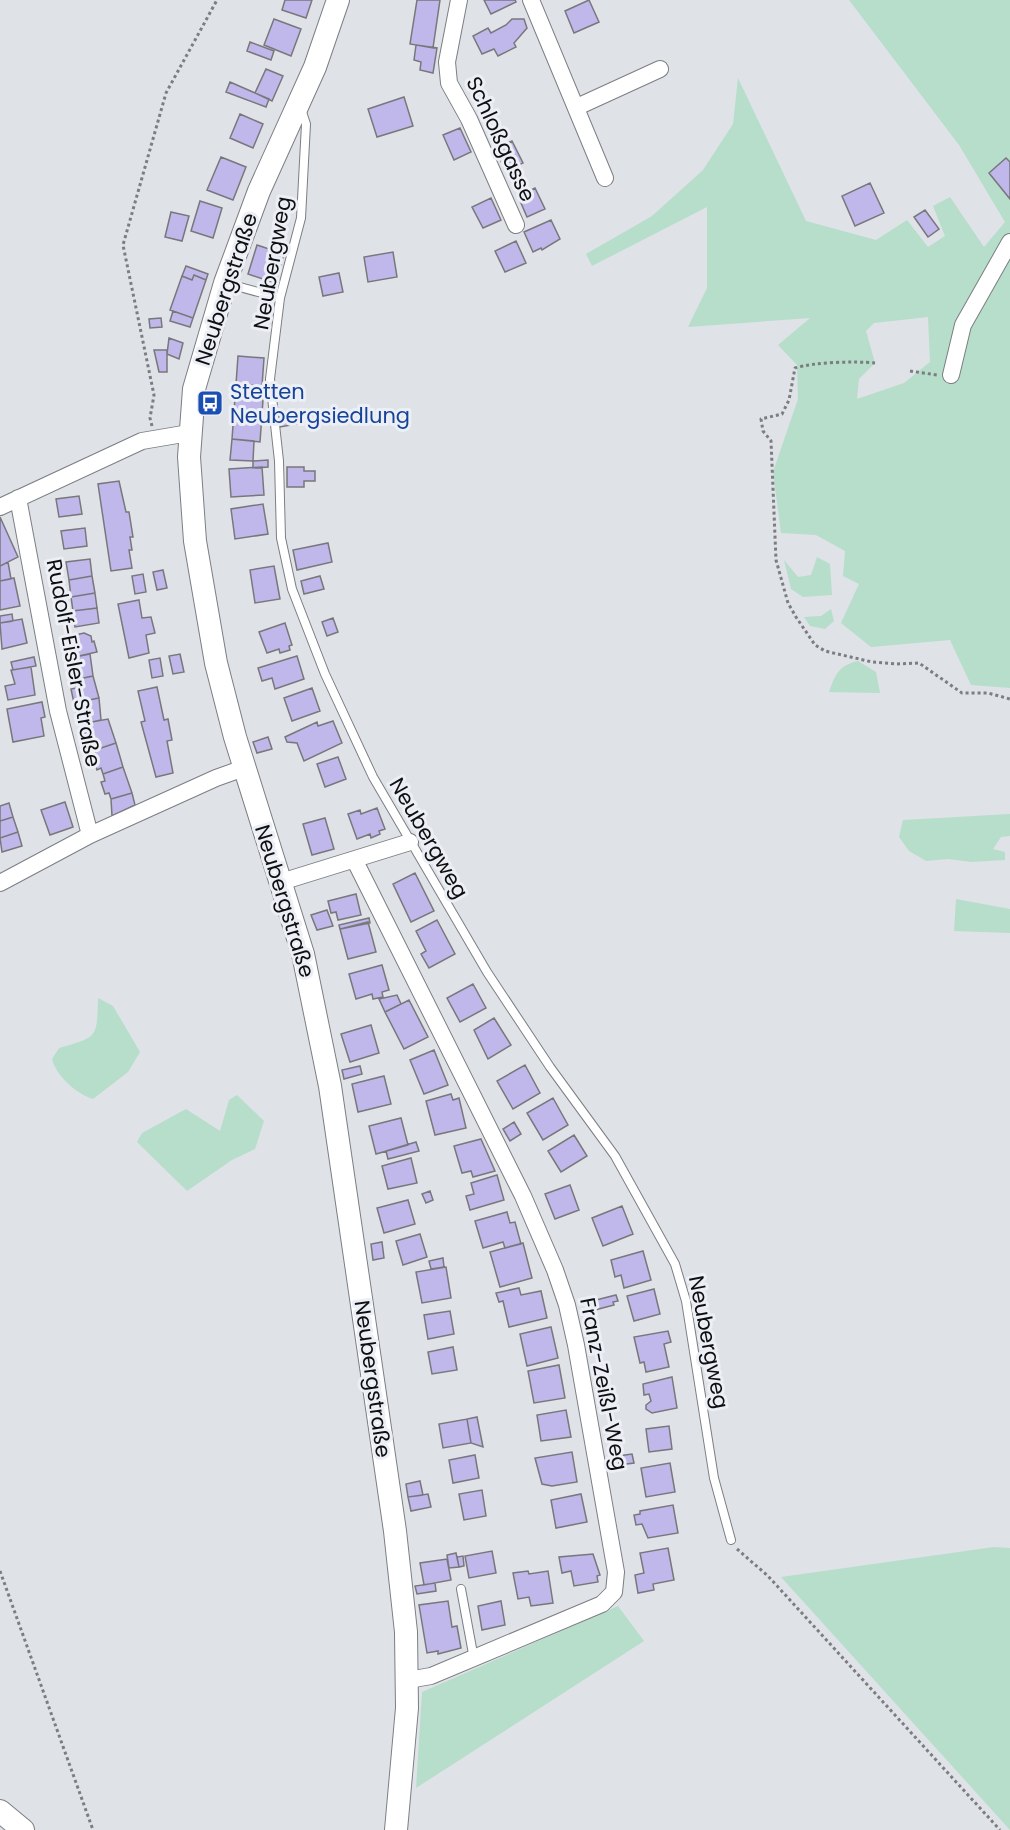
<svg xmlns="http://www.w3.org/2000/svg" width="1010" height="1830" font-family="Poppins,sans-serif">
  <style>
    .green { fill: #b6decb; fill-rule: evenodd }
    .building { fill: #c0b7eb; stroke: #78777c; stroke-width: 1.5 }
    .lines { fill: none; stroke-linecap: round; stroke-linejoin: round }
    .lane-casing { stroke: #7b7e83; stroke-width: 10 }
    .street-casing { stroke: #7b7e83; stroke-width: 18 }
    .secondary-casing { stroke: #7b7e83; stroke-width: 24 }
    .path { stroke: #7b7d80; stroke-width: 3; stroke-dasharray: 3 3; stroke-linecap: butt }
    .lane { stroke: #fff; stroke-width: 8 }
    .street { stroke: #fff; stroke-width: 16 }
    .secondary { stroke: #fff; stroke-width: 22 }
    .labels { text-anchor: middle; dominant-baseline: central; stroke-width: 6; stroke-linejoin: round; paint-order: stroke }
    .street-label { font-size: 21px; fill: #0e0f10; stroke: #eceff5 }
    .transit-label { font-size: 21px; fill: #164399; stroke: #eceff5; text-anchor: start }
  </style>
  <rect width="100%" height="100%" fill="#dfe2e7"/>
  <path class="green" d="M849 0H1010V688L971 685 950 640 871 647 841 623 859 584 843 576 845 551 816 535 781 533 773 472 798 399 797 365 778 345 810 318 688 327 707 288V207L592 266 586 254 652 216 703 170 733 124 738 78 806 221 876 240 907 220 928 247 945 236 933 206 950 197 984 247 1005 222 959 145ZM928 317 930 362 904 383 857 399 859 379 875 363 866 331 874 323Z
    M817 557 830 564 832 595 803 597 791 589 784 560 798 577 811 575Z
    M831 609 834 621 825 629 810 626 804 617 821 616Z
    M858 661 876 672 880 693 829 692C835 675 839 665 858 661Z
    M1010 814V836L1001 837 993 849 1005 852V860L972 862 948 859 926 861 909 851 899 837 903 820Z
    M956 899 1010 909V933L954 931Z
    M98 998 113 1006 140 1052 128 1072 93 1099C77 1094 56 1076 52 1059L59 1048C98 1037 97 1038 98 998Z
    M237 1095 264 1121 255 1149 232 1160 187 1191 137 1142 142 1133 186 1109 220 1131 229 1100Z
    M994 1547 1010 1548V1830L781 1577Z
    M618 1606 644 1641 416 1788 422 1692Z"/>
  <path class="building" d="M285 0H312L306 18 282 10Z
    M417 0H440L433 48 410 44Z
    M484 0H515L516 2 491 14Z
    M589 0 599 22 574 33 565 11Z
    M274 19 301 29 291 56 264 45Z
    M512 19H524L527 28 514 43 516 47 498 56 494 49 482 54 473 36 488 28 491 33 506 25Z
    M250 42 274 51 271 60 247 51Z
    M416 45 437 48 433 73 420 70 421 62 414 60Z
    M266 69 283 76 272 101 255 93Z
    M230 82 269 99 266 107 226 92Z
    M404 97 413 126 377 137 368 109Z
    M240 114 263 124 253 148 230 138Z
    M460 128 471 152 454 160 443 135Z
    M512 141 523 163 506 171 495 149Z
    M221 157 246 167 233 200 207 190Z
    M1006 158 1010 162V199L989 173Z
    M870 183 884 213 855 226 842 196Z
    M535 188 545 209 527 217 518 196Z
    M491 198 501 220 483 228 472 207Z
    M200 201 222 208 213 238 191 231Z
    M925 210 939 229 928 237 914 217Z
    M171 212 189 216 182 241 165 237Z
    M551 220 560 239 542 250 541 248 533 252 524 232Z
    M516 241 526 263 505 272 495 251Z
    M257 245 284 254 275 283 248 274Z
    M393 252 397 277 368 282 364 257Z
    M186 266 208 274 206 280 194 275 192 280 182 276Z
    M339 273 343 292 323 296 319 277Z
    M194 275 206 280 193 318 170 310 182 276 192 280Z
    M173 311 193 318 190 327 170 321Z
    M161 318 162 327 150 328 149 319Z
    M169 338 183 343 179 359 167 354Z
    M154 350H167V372H159Z
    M238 356 264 358 262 386 236 384Z
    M236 384 264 386 260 442 232 439Z
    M295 414 297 424 280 427 278 417Z
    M232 439 254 441 253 461 230 460Z
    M268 460V467L253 468V461Z
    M262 467 264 495 231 497 229 469Z
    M287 467H304V471H315V481H304V487H287Z
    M119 481 126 512H129L133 537H130L132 550H129L132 568 111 571 98 484Z
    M79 496 82 514 59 517 56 499Z
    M263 504 268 534 235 539 231 509Z
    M0 517 18 557 0 566Z
    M85 528 87 546 64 549 61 531Z
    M328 543 332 562 297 570 293 550Z
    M90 559 92 576 69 580 66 562Z
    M8 562 11 579 0 581V566Z
    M274 566 280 599 255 603 250 570Z
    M163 570 167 588 157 590 153 572Z
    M143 574 146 592 135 594 132 576Z
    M92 576 95 593 71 597 69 580Z
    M320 576 324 589 304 594 301 581Z
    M14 578 20 606 0 610V581Z
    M95 593 97 608 73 611 71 597Z
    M139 600 142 618 151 617 155 633 146 635 149 653 129 658 118 604Z
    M97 608 99 623 75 627 73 611Z
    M12 614 13 621 0 623V616Z
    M333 618 338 632 327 636 322 622Z
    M22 619 27 643 2 649 0 623Z
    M285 623 292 645 289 646 290 650 280 653 279 649 267 653 259 632Z
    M84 633 91 636 92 642 94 641 97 652 65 659 62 645 67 642 66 637Z
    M90 654 93 676 74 680 73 672 68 673 65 659Z
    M180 654 184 672 173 674 169 656Z
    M297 656 304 679 275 689 272 678 262 681 258 668Z
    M34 657 36 666 13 670 11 662Z
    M160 658 163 676 152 678 149 660Z
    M31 667 35 695 8 700 5 686 15 684 11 670Z
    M93 676 99 698 74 703 71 689 76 688 74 680Z
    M157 687 164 720 168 719 172 740 167 741 173 773 156 777 141 722 145 721 138 691Z
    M312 688 320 711 292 721 284 698Z
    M99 698 101 720 83 724 81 717H77L74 703Z
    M42 702 45 717 41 718 44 736 13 742 7 709Z
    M108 719 116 743 95 750 93 744 88 745 84 732 89 731 86 723Z
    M333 721 342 743 304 761 297 743 287 742 285 737 317 722 318 726Z
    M268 737 272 749 257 753 253 742Z
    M116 743 123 767 103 774 101 768 97 770 93 757 96 756 95 750Z
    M338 757 346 779 325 787 317 764Z
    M123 767 132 793 111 799 109 793 105 794 101 782 105 781 103 774Z
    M132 793 135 805 112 816 111 799Z
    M65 802 73 827 50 835 41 810Z
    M9 803 13 817 0 821V806Z
    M377 808 385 829 379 831 380 834 371 838 370 834 357 839 348 814 360 810 361 814Z
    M13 817 18 832 0 838V821Z
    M325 818 334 849 312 855 303 824Z
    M18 832 22 846 2 852 0 838Z
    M415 873 434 911 411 922 393 884Z
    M356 894 361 915 338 920 336 912 331 913 328 901Z
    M327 910 333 926 317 930 311 915Z
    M369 918 370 923 340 929 339 925Z
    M437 920 455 954 429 968 421 954 426 951 416 931Z
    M368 922 376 952 348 959 340 929Z
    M382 965 389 990 382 992 383 997 373 999 372 994 356 999 349 974Z
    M473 984 486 1008 460 1022 447 998Z
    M397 995 401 1004 385 1012 379 999Z
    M409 1000 428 1037 404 1049 385 1012Z
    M494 1018 511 1045 488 1059 474 1030Z
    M371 1025 379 1053 350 1062 341 1034Z
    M434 1050 448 1085 424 1094 410 1060Z
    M525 1065 540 1093 513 1109 497 1081Z
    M360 1066 362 1074 344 1079 342 1070Z
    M384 1076 391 1104 358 1112 352 1084Z
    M451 1094 453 1100 459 1098 466 1128 435 1135 426 1101Z
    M553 1098 568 1125 543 1140 527 1113Z
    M401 1118 408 1145 376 1154 369 1126Z
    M514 1122 521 1134 510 1141 503 1129Z
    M574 1135 587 1156 561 1172 548 1151Z
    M481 1139 495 1171 473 1177 471 1171 462 1173 454 1146Z
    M416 1142 419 1151 388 1159 386 1151Z
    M411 1158 417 1183 388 1189 382 1166Z
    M497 1175 504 1200 470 1210 466 1196 474 1194 471 1183Z
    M570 1185 579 1210 555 1219 545 1194Z
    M430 1191 433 1200 426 1203 422 1194Z
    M408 1200 415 1224 384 1233 377 1208Z
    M622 1206 633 1234 603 1246 592 1218Z
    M507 1212 510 1223 515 1222 521 1244 505 1248 503 1242 483 1248 475 1221Z
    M420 1234 427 1257 403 1265 396 1241Z
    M382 1242 384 1258 373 1260 371 1244Z
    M523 1243 532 1278 500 1287 490 1252Z
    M643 1251 651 1280 624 1288 621 1275 615 1277 611 1260Z
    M443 1258 444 1267 431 1269 429 1261Z
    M446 1267 451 1298 422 1303 416 1272Z
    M519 1288 521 1295 541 1291 547 1318 509 1327 503 1301 499 1302 496 1293Z
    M654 1289 660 1314 634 1321 627 1296Z
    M616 1295 618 1301 613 1302 614 1305 591 1311 588 1302Z
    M450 1311 454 1334 428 1339 424 1315Z
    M551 1327 558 1358 527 1366 520 1334Z
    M668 1331 671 1342 664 1344 669 1367 646 1372 644 1362 640 1363 634 1337Z
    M453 1347 457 1370 432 1374 428 1352Z
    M559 1365 565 1398 534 1403 528 1371Z
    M672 1377 677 1408 652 1413 646 1409V1405L651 1401 649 1394 644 1395 643 1384Z
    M566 1410 571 1437 541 1441 537 1415Z
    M477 1417 483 1447 471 1443 467 1419Z
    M467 1419 471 1443 443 1448 439 1424Z
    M669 1426 672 1449 649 1452 646 1429Z
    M572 1452 577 1482 552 1486 542 1484 535 1458Z
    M632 1454 634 1463 619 1465 618 1456Z
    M475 1455 479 1478 453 1483 449 1460Z
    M670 1463 675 1492 646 1497 641 1468Z
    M420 1481 423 1495 408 1497 406 1484Z
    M482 1490 486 1516 464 1520 459 1494Z
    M428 1494 431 1507 411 1511 408 1497Z
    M581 1494 587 1522 556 1528 551 1500Z
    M673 1505 678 1533 648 1538 642 1524 636 1525 634 1515 640 1514V1511Z
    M668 1548 674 1580 653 1584 654 1590 638 1593 635 1575 644 1573 640 1553Z
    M492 1551 496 1573 469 1578 465 1556Z
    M456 1553 459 1567 449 1568 447 1555Z
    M593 1554 600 1575 597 1576 598 1582 574 1586 571 1571 562 1573 559 1557Z
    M463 1556 464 1566 459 1567 457 1557Z
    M447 1559 451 1580 424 1585 420 1563Z
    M528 1571 529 1574 548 1571 553 1603 531 1606 529 1597 518 1599 513 1573Z
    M435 1583 436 1591 417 1594 415 1586Z
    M448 1601 452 1627 457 1626 461 1648 438 1654V1651L427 1653 419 1605Z
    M501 1601 505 1625 482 1630 478 1606Z"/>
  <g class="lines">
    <defs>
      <path id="lane" d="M301 109 306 124 301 218 280 298 270 379 279 461 281 538 292 589 325 674 373 777 487 972 550 1067 615 1156 675 1264 686 1301 714 1478 731 1540
        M225 283 280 298
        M461 1589 474 1659"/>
      <path id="street" d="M459 0 447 62 449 83 469 119 516 225
        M531 0 605 178
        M577 107 660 69
        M951 375 963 325 1010 242
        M18 498 58 711 90 835
        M0 507 142 441 189 433
        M355 861 523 1196 555 1270 567 1305 576 1345 616 1572 614 1592 602 1604 431 1676 408 1680
        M281 882 410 842
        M0 883 90 835 216 778 244 768"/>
      <path id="secondary" d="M338 0 315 67 259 191 225 283 194 389 189 457 195 541 216 663 235 737 303 954 330 1086 395 1531 406 1632 407 1708 396 1830
        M0 1811 23 1830"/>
    </defs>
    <use href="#lane" class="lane-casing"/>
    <use href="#street" class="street-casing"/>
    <use href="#secondary" class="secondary-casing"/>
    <path class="path" d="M875 363C855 361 814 362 795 368L789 400 782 414 761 419 763 431 771 441 776 560 788 603 796 617 815 645 825 651 872 662 897 664 919 663 962 693H988L1010 699
      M910 371 937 375
      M152 426 150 418 154 395 123 245 166 93 217 0
      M737 1549 768 1576 1000 1830
      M0 1571 93 1830"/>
    <use href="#lane" class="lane"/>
    <use href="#street" class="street"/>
    <use href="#secondary" class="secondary"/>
  </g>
  <defs>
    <symbol id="bus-square" viewBox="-11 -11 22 22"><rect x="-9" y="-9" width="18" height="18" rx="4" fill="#1a4fb4" stroke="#eceff5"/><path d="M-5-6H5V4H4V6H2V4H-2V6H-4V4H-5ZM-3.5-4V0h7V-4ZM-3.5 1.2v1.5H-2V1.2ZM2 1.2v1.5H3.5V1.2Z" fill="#fff"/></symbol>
  </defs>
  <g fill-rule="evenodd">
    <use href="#bus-square" x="195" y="388" width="30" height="30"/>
  </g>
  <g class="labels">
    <g class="street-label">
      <text transform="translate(501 139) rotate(65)">Schloßgasse</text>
      <text transform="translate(272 263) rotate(-80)">Neubergweg</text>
      <text transform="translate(226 289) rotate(-72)">Neubergstraße</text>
      <text transform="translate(74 663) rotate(79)">Rudolf-Eisler-Straße</text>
      <text transform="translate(429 838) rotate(60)">Neubergweg</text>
      <text transform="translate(285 901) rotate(73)">Neubergstraße</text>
      <text transform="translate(709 1342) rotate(79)">Neubergweg</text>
      <text transform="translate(373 1379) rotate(82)">Neubergstraße</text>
      <text transform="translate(604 1384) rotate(79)">Franz-Zeißl-Weg</text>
    </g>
    <g class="transit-label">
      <text x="230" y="391">Stetten<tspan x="230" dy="24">Neubergsiedlung</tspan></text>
    </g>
  </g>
</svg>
